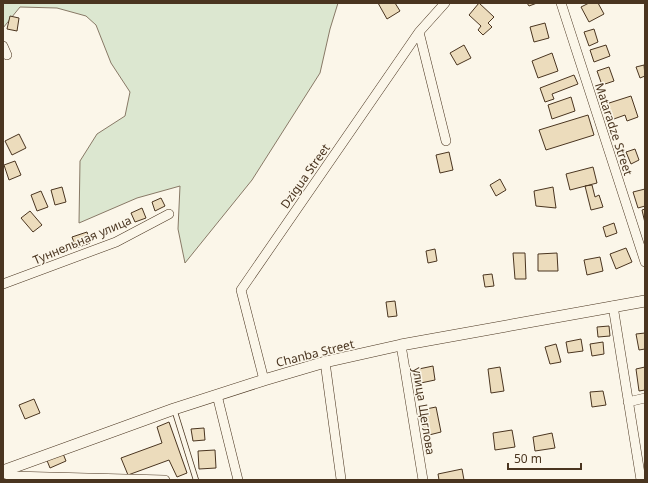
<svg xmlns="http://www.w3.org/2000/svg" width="648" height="483" font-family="'Noto Sans',sans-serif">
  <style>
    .green { fill: #dce7d0; stroke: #887966 }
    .building { fill: #ecdcbc; stroke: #4a3520 }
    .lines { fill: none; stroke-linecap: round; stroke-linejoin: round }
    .service-casing { stroke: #4a3520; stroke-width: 6 }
    .minor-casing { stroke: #4a3520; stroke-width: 10 }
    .tertiary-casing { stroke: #4a3520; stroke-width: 12 }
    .service { stroke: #fbf6e9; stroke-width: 4.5 }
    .minor { stroke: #fbf6e9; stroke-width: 9 }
    .tertiary { stroke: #fbf6e9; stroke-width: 11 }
    .labels { text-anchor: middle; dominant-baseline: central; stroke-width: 3; stroke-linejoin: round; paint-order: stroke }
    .street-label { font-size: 12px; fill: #4a3520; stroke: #fbf6e9 }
  </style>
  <rect width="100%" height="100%" fill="#fbf6e9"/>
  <path class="green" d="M3 3H338L330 29 320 73 252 180 185 263 178 229 180 186 137 198 79 223 80 161 97 134 125 116 130 92 111 63 96 25 86 16 57 8 20 7 3 28Z"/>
  <path class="building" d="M378 3H395L400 11 387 19Z
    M479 3 494 17 488 23 492 27 483 35 478 30 481 26 469 15Z
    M527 3H537L529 6Z
    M589 3H598L604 14 589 22 581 7Z
    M10 16 19 18 17 31 7 29Z
    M545 23 549 38 534 42 530 27Z
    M594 29 598 42 589 46 584 32Z
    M464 45 471 58 457 65 450 53Z
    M606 45 610 56 594 62 590 50Z
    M552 53 558 71 538 78 532 61Z
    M644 65 645 76 640 78 636 67Z
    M609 67 614 81 602 85 597 71Z
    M574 75 578 84 552 94 554 99 545 102 540 88Z
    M631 96 638 117 627 121 625 115 611 120 606 104Z
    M571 97 575 111 552 119 548 105Z
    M588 115 594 135 546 150 539 130Z
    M19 134 26 148 12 155 5 141Z
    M635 149 639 160 631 164 626 152Z
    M449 152 453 170 440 173 436 155Z
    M15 161 21 175 9 180 4 165Z
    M593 167 597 183 570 190 566 174Z
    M500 179 506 190 496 196 490 185Z
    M592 185 595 197 599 195 603 207 591 210 585 186Z
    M62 187 66 202 55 205 51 190Z
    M553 187 556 208 536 206 534 191Z
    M645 189V206L638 208 633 192Z
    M41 191 48 207 37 211 31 195Z
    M161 198 165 206 155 211 152 202Z
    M142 208 146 218 135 222 131 213Z
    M645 209V223L642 210Z
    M30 211 42 225 33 232 21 218Z
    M614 223 617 233 606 237 603 227Z
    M87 232 90 243 76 248 72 237Z
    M626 248 632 262 616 269 610 254Z
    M435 249 437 261 428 263 426 251Z
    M513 253H525L526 279H515Z
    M557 253 558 271H538V254Z
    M600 257 603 271 587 275 584 260Z
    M492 274 494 286 485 287 483 275Z
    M395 301 397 316 388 317 386 302Z
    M609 326 610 336 598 337 597 327Z
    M645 333V349L639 350 636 334Z
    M581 339 583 351 568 353 566 342Z
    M603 342 604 354 592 356 590 344Z
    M556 344 561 362 550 364 545 347Z
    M433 366 435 380 416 384 414 370Z
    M500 367 504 391 491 393 488 369Z
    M645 367V390L639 391 636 369Z
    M603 391 606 405 592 407 590 392Z
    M34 399 40 413 25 419 19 405Z
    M436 407 441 432 425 436 421 410Z
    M169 422 187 473 177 477 169 460 128 475 121 458 162 443 157 427Z
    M204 428 205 440 193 441 191 429Z
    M512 430 515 447 495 450 493 433Z
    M552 433 555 448 535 451 533 437Z
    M215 450 216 468 199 469 198 451Z
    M62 451 66 461 50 468 46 458Z
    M462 469 464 480H439L438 474Z"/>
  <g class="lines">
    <defs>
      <path id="service" d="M174 409 196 480"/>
      <path id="minor" d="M561 3 645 262
        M419 32 446 141
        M3 46 7 55
        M3 284 116 242 169 214
        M613 306 641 480
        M401 345 423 480
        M325 362 341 479
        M264 380 241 290 419 32 445 3
        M217 395 238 480
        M628 402 645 398
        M3 473 11 476 165 480"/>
      <path id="tertiary" d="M3 471 174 409 264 380 325 362 401 345 645 301"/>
    </defs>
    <use href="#service" class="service-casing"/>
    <use href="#minor" class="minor-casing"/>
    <use href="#tertiary" class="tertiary-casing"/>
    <use href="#service" class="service"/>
    <use href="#minor" class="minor"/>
    <use href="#tertiary" class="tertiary"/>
  </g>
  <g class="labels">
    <g class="street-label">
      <text transform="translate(614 129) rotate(72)">Mataradze Street</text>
      <text transform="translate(305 176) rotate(-55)">Dzigua Street</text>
      <text transform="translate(82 240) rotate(-23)">Туннельная улица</text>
      <text transform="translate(315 353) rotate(-14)">Chanba Street</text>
      <text transform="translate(424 411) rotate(81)">улица Щеглова</text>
    </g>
  </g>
  <rect width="648" height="483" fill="none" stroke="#4a3520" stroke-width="8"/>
  <path d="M508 463v6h73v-6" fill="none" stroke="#4a3520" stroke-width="2"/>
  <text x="514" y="463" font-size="12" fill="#4a3520" stroke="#fbf6e9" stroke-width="3" paint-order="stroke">50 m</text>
</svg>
